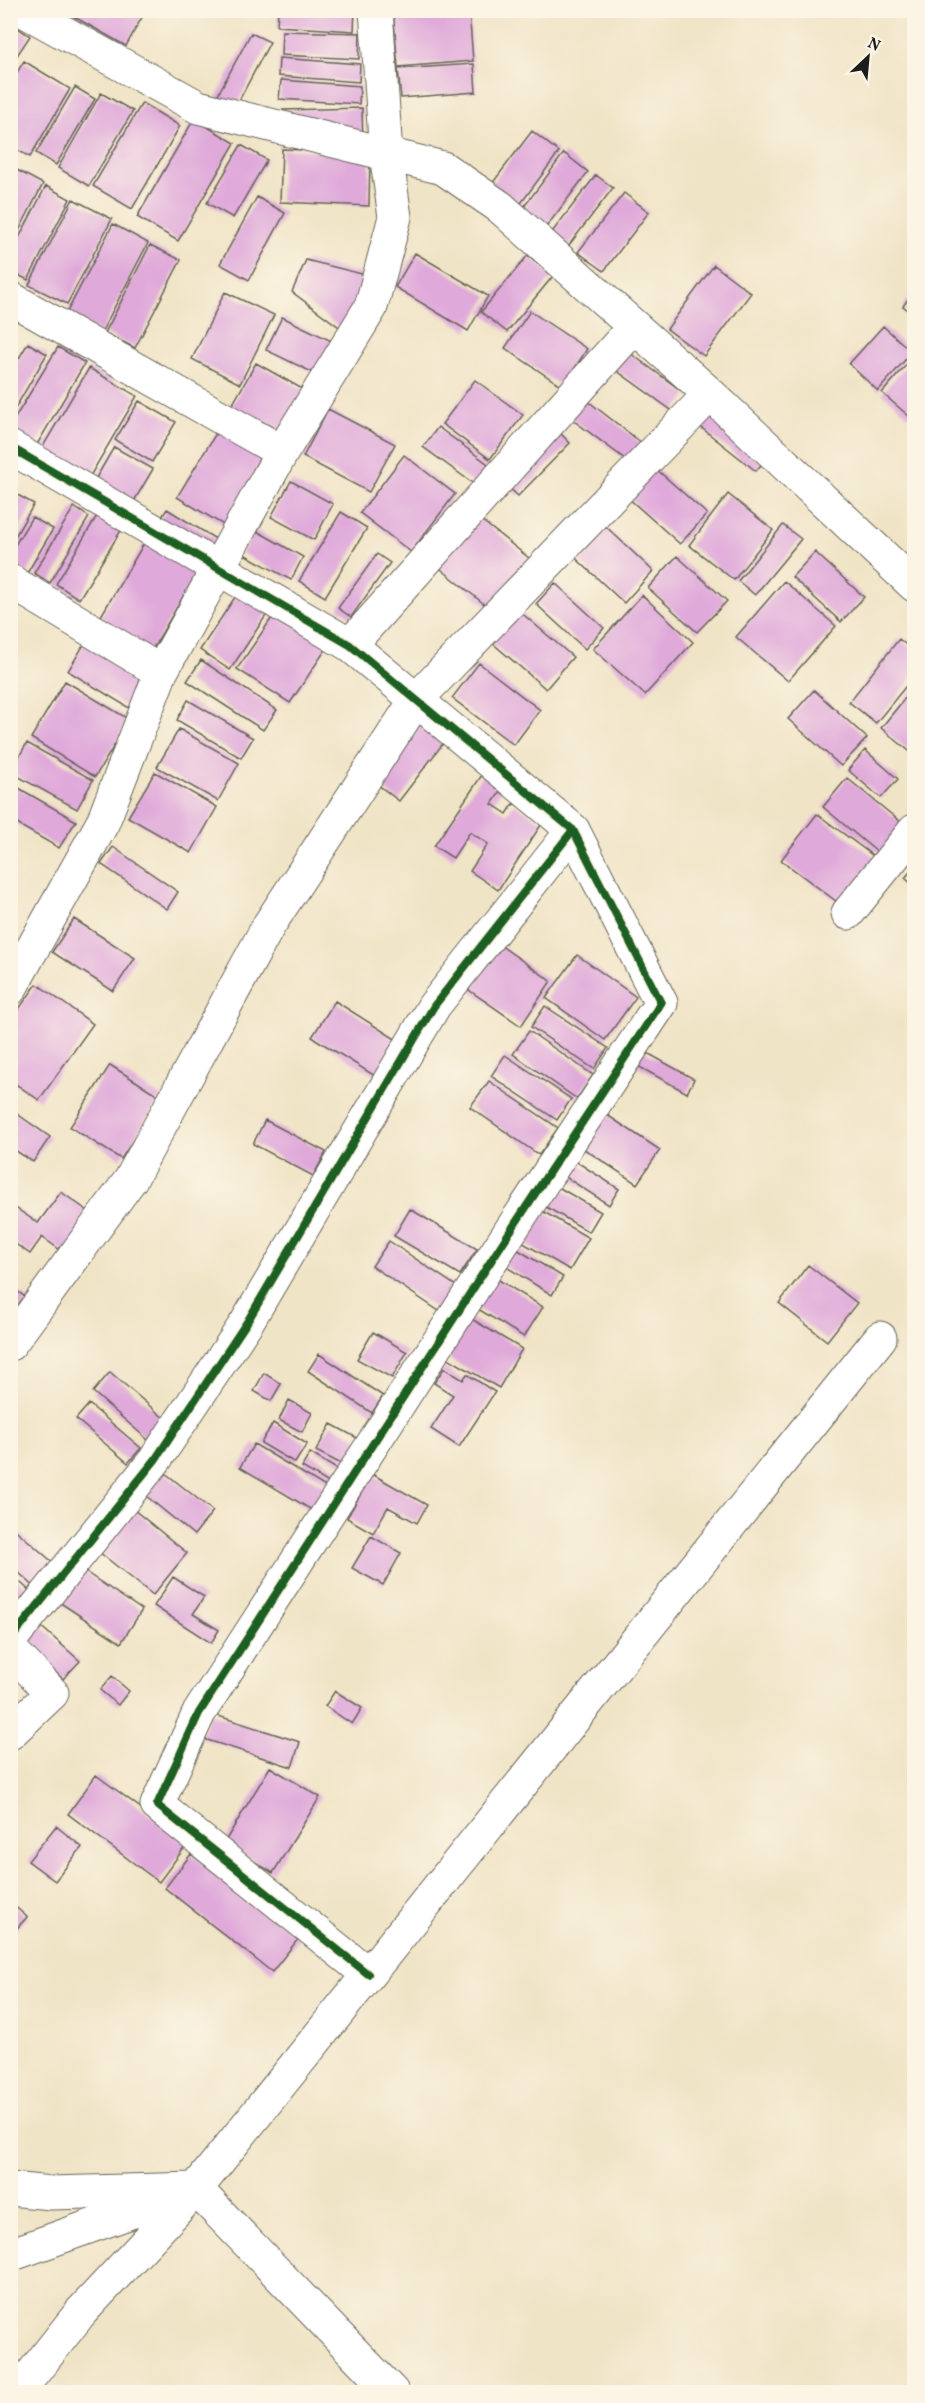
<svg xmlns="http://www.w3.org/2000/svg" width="925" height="2403" font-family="Vollkorn,serif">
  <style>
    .building { fill: #dfa9da }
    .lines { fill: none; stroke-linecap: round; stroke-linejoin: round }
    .minor-casing { stroke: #666258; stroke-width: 35 }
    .minor { stroke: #fff; stroke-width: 33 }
    .cycleway-casing { stroke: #fcf5e5; stroke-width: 11 }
    .cycleway { stroke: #1b5e20; stroke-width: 8 }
  </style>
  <rect width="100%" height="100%" fill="#fcf5e5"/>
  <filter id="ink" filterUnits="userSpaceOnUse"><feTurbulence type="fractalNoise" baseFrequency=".0167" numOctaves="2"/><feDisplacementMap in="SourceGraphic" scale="12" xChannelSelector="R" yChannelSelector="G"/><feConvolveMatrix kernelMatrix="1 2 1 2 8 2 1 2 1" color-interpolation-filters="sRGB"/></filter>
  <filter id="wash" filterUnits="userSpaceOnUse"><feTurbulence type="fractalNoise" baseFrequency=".008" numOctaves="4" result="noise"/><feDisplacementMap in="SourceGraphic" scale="24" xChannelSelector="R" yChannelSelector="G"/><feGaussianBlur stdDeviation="1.35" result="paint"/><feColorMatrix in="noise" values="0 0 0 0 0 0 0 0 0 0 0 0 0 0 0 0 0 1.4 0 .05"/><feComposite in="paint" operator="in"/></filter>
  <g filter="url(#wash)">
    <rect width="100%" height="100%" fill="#f0e4c6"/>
    <g id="blocks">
      <path class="building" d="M62 10H146L126 46Z
        M278 10H355L354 31 277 26Z
        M393 10H469L473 61 398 67Z
        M10 23 30 36 10 66Z
        M282 31 360 33 359 59 281 55Z
        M251 33 270 42 234 110 215 100Z
        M279 58 360 64 359 82 278 76Z
        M24 61 70 89 30 157 10 146V84Z
        M474 64 476 92 401 98 398 69Z
        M281 80 360 86 359 104 279 99Z
        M75 87 95 99 56 165 36 153Z
        M101 93 133 111 89 186 58 168Z
        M142 103 180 126 132 209 93 186Z
        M362 108 363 144 284 146 283 110Z
        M194 119 235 143 178 241 137 217Z
        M532 131 559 152 516 210 488 189Z
        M241 145 267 160 233 218 207 203Z
        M282 149 370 153 369 206 280 202Z
        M564 153 588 172 544 230 520 212Z
        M17 170 43 184 10 248V182Z
        M596 175 613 188 566 249 549 236Z
        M46 186 70 199 28 280 10 271V255Z
        M624 193 649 212 604 271 578 252Z
        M257 197 285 213 249 280 220 264Z
        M73 199 112 219 67 304 29 285Z
        M113 224 148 243 101 333 66 314Z
        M150 245 181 260 135 348 105 333Z
        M415 253 488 296 468 331 395 287Z
        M528 255 553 276 507 332 481 312Z
        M306 260 366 275 346 332 292 292Z
        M714 265 751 293 704 356 667 329Z
        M914 291V315L903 306Z
        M225 292 274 315 240 384 192 359Z
        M530 311 587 349 563 387 505 348Z
        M282 317 340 345 324 378 266 350Z
        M883 326 912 352 878 391 849 364Z
        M28 343 47 354 10 417V373Z
        M58 347 85 363 35 448 10 433V426Z
        M626 350 687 395 674 412 613 368Z
        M914 356V413L910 417 882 393Z
        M256 363 315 396 289 442 230 409Z
        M89 368 137 396 86 483 38 455Z
        M475 380 523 415 490 459 442 424Z
        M717 393 779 443 756 471 694 422Z
        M584 398 643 444 629 462 569 417Z
        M139 401 176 422 152 462 115 440Z
        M328 409 395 444 369 492 303 457Z
        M438 427 488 464 474 484 423 447Z
        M555 428 570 443 518 496 503 482Z
        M218 430 266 459 225 526 177 497Z
        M114 447 153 469 130 508 92 485Z
        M404 455 455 494 411 552 360 513Z
        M654 467 707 514 680 544 627 497Z
        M291 481 333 504 314 540 271 517Z
        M14 493 34 504 10 545V499Z
        M728 494 773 530 734 580 689 545Z
        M74 507 89 517 50 583 34 573Z
        M101 509 125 524 79 599 56 584Z
        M167 509 219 541 208 559 156 526Z
        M341 512 367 528 325 597 299 581Z
        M471 512 534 562 494 612 431 561Z
        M32 517 53 529 22 582 10 576V553Z
        M598 519 653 571 624 603 568 551Z
        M783 525 801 539 755 595 738 581Z
        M255 530 303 557 291 580 242 553Z
        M150 533 202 564 151 652 98 621Z
        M815 552 864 597 841 622 792 577Z
        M377 554 390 563 351 617 338 608Z
        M677 556 727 601 697 632 648 588Z
        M784 581 836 626 788 681 736 637Z
        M555 583 604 628 585 649 536 604Z
        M241 588 271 608 230 670 200 650Z
        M10 593 23 600 10 621Z
        M642 595 693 642 645 695 593 649Z
        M280 606 332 640 290 703 237 669Z
        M518 610 573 657 546 689 491 642Z
        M89 636 161 679 139 714 68 671Z
        M899 639 914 651V676L876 723 849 702Z
        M201 660 277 710 263 730 187 681Z
        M479 663 540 710 514 745 452 698Z
        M65 681 130 720 95 777 31 738Z
        M914 687V755L881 728Z
        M814 690 867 738 841 766 788 719Z
        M188 700 253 738 241 758 177 720Z
        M412 710 448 737 399 801 364 774Z
        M179 729 239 763 218 801 157 767Z
        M27 743 93 780 77 809 10 772Z
        M865 750 898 779 881 798 848 770Z
        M155 772 217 807 191 853 128 817Z
        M484 772 504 786 492 804 507 814 514 803 543 822 498 890 470 871 488 844 470 832 453 858 434 846Z
        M847 778 908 828 883 857 823 807Z
        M10 783 76 821 59 848 10 820Z
        M817 814 876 858 840 904 781 860Z
        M113 847 178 892 167 909 101 864Z
        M914 867V886L905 878Z
        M74 919 135 958 113 991 52 952Z
        M497 943 551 981 521 1026 466 988Z
        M577 955 636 997 605 1040 546 998Z
        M37 984 93 1024 39 1100 10 1080V1021Z
        M335 1001 397 1040 375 1076 312 1037Z
        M545 1006 608 1048 594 1069 531 1027Z
        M529 1031 593 1075 577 1099 513 1054Z
        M642 1050 694 1079 687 1093 634 1064Z
        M505 1055 571 1099 557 1120 491 1076Z
        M110 1065 161 1097 121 1159 70 1127Z
        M489 1081 558 1128 539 1155 470 1107Z
        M10 1109 50 1137 33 1162 10 1147Z
        M598 1109 660 1150 637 1184 575 1143Z
        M265 1120 326 1152 313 1176 253 1144Z
        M566 1155 619 1189 609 1205 556 1171Z
        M553 1184 601 1212 589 1232 541 1204Z
        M61 1192 95 1216 67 1255 42 1237 30 1254 10 1240V1211L14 1207 38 1223Z
        M530 1204 589 1238 570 1270 511 1236Z
        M410 1209 477 1249 460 1275 394 1236Z
        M389 1241 456 1286 439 1311 372 1266Z
        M510 1245 563 1277 552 1295 500 1263Z
        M808 1265 857 1303 827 1341 779 1303Z
        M492 1276 543 1307 524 1337 473 1306Z
        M10 1286 28 1299 15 1317 10 1314Z
        M465 1315 522 1349 499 1388 441 1354Z
        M373 1332 407 1352 392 1378 357 1359Z
        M319 1354 383 1396 372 1413 308 1371Z
        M444 1368 463 1380 467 1374 495 1392 459 1447 431 1429 453 1395 434 1383Z
        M110 1372 165 1419 148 1440 93 1392Z
        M264 1373 281 1384 271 1401 254 1391Z
        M289 1400 312 1413 302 1432 279 1420Z
        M89 1404 141 1448 128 1463 76 1419Z
        M273 1423 307 1444 295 1463 261 1443Z
        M331 1424 361 1440 347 1467 316 1451Z
        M254 1444 329 1489 315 1512 240 1467Z
        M310 1453 340 1471 332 1485 302 1467Z
        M164 1472 213 1511 194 1535 145 1495Z
        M372 1474 427 1505 417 1523 388 1507 373 1533 347 1518Z
        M128 1505 187 1553 153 1595 94 1548Z
        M10 1525 56 1565 36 1588 10 1565Z
        M371 1536 401 1553 383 1585 352 1568Z
        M81 1569 142 1610 121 1643 59 1602Z
        M10 1573 32 1593 14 1612 10 1609Z
        M173 1577 204 1597 193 1614 219 1630 211 1643 154 1606Z
        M37 1623 80 1661 63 1679 21 1641Z
        M112 1676 129 1691 118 1705 100 1690Z
        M335 1691 362 1708 352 1724 325 1706Z
        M209 1713 300 1742 292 1767 201 1738Z
        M270 1767 320 1797 273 1873 224 1843Z
        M96 1775 188 1843 159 1882 68 1814Z
        M56 1826 82 1847 55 1881 28 1861Z
        M191 1854 299 1938 272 1972 165 1888Z
        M10 1902 27 1917 10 1936Z"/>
    </g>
  </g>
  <g filter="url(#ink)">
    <use href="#blocks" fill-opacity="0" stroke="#666258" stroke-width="1.5"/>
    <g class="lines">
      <defs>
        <path id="minor" d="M23 10 198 107 443 168 500 207 710 394 914 585
          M10 298 282 452
          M10 447 350 645 573 830 434 1006 247 1322 155 1460 10 1640
          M10 581 161 672
          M350 645 634 327
          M848 913 914 831
          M10 989 103 822 161 672 282 452 371 307 395 217 386 154 376 10
          M10 1344 131 1179 269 925 416 700 710 394
          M10 1649 52 1693 10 1733
          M368 1974 157 1805 199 1713 509 1233 661 1003 573 830
          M10 2189 51 2193 196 2189 392 2392
          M10 2255 167 2199
          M18 2392 81 2312 196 2189 880 1338"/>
      </defs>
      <use href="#minor" class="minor-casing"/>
      <use href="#minor" class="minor"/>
      <defs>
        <path id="cycleway" d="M10 447 350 645 573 830 434 1006 247 1322 155 1460 10 1640
          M368 1974 157 1805 199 1713 509 1233 661 1003 573 830"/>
      </defs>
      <use href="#cycleway" class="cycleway-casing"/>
      <use href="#cycleway" class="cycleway"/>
    </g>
  </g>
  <rect width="925" height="2403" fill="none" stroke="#fcf5e5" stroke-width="36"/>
  <g transform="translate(868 57) rotate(26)" stroke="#fcf5e5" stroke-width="4.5" paint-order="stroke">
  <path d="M0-4.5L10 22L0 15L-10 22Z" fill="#1c1c1c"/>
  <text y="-9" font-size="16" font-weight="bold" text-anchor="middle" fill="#1c1c1c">N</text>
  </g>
</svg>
